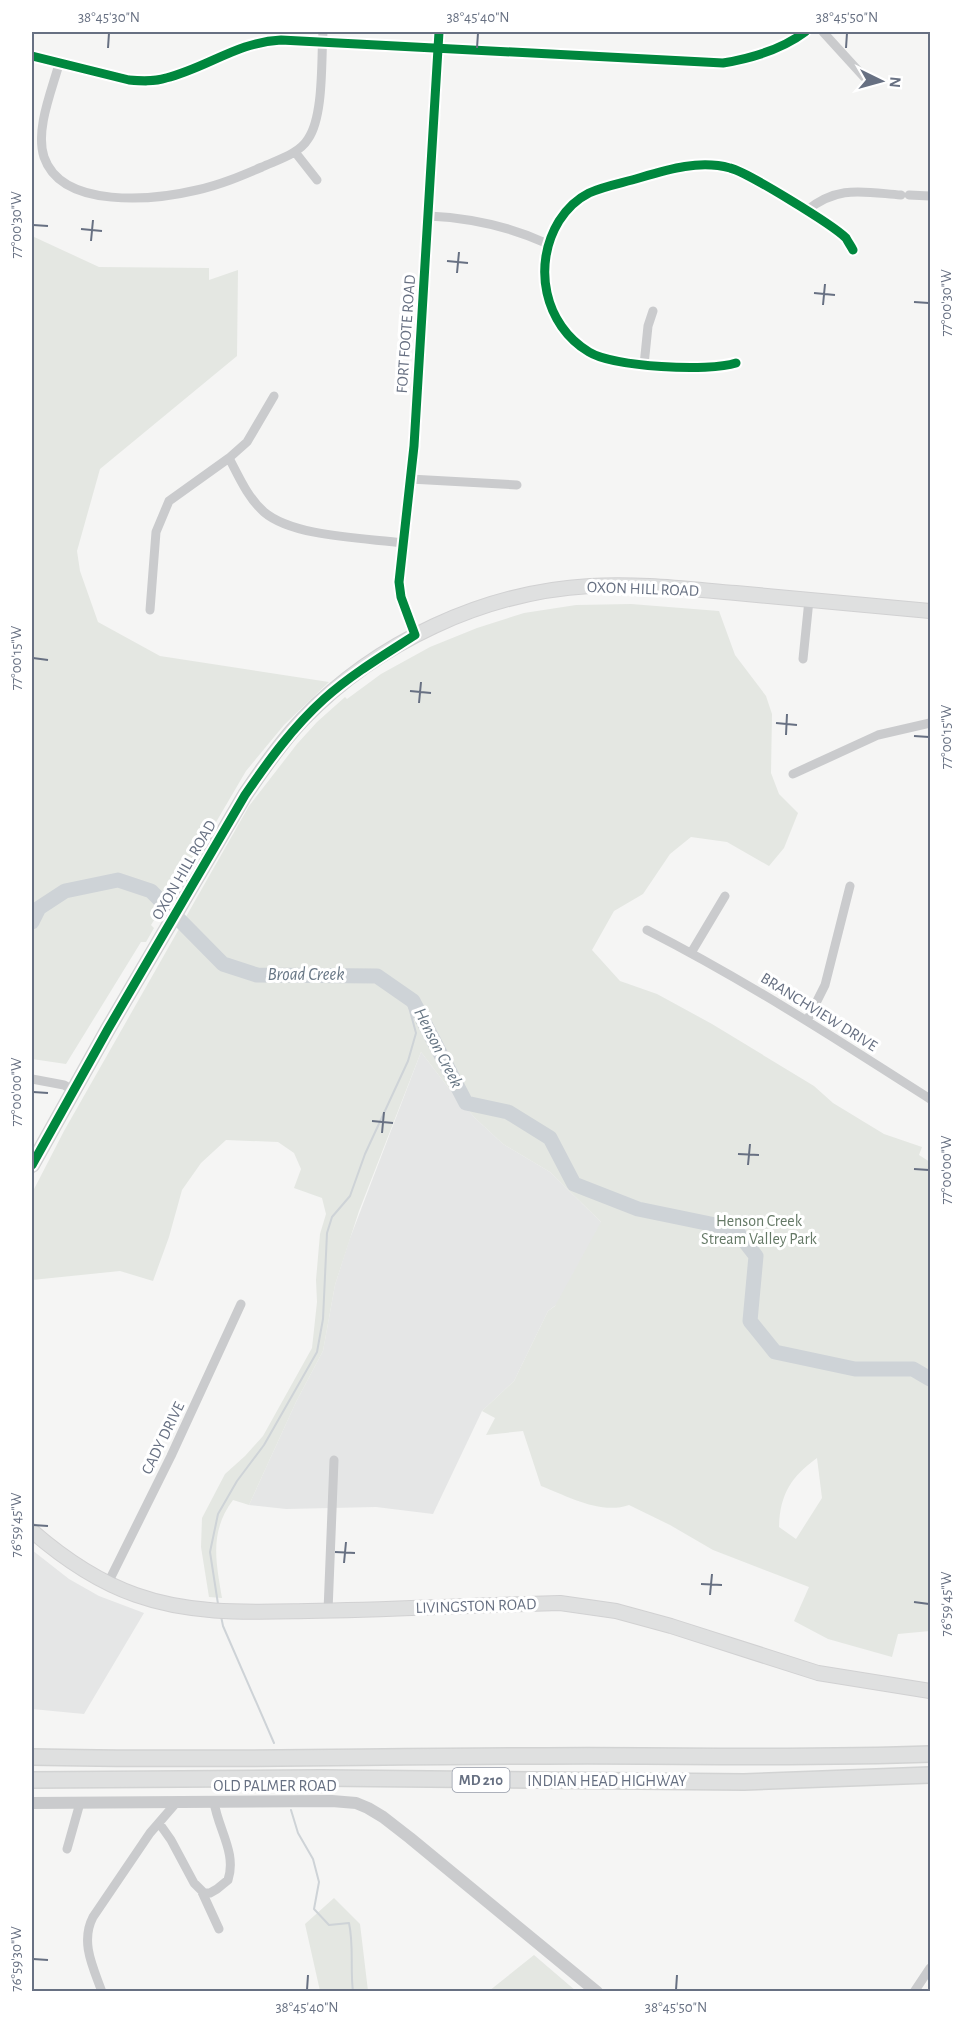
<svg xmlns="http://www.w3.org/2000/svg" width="962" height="2023" font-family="'Alegreya Sans',sans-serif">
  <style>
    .built { fill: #e5e6e6 }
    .green { fill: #e4e7e2; fill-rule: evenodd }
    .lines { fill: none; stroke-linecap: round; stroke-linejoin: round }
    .stream { stroke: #ced3d7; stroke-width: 2 }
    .river { stroke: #ced3d7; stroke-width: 15 }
    .secondary-casing { stroke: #d1d1d2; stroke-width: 16 }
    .trunk-casing { stroke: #d2d3d3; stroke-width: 18 }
    .minor { stroke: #cacbcd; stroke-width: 9 }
    .tertiary { stroke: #cacbcd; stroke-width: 12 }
    .secondary { stroke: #dfe0e0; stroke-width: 14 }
    .trunk { stroke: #dfe0e0; stroke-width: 15 }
    .cycleway-casing { stroke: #fff; stroke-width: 13 }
    .cycleway { stroke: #00873e; stroke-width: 9 }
    .ticks { fill: none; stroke: #677082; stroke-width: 2 }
    .labels { text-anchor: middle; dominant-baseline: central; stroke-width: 6; stroke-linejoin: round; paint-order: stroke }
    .shield { fill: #fff; stroke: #959ba8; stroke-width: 1.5 }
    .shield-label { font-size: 15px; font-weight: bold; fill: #677082 }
    .street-label { font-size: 16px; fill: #677082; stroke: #fff }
    .park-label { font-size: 16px; fill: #657966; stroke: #fff }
    .water-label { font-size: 18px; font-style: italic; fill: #687785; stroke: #fff }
    .neatline { fill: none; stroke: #677082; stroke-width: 2 }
    .ticks-label { font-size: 15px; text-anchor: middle; fill: #677082 }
  </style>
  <rect width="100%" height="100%" fill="#f5f5f4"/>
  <path class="built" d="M421 1052 447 1086 475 1118 503 1144 550 1172 606 1227 583 1285 548 1311 514 1381 482 1411 433 1514 376 1507 286 1509 249 1505 296 1402 323 1351 335 1285 349 1241Z
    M32 1550 69 1579 99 1596 144 1613 84 1714 32 1709Z"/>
  <path class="green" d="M32 236 99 267 209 268V280L238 270 237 356 100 469 77 551 80 571 98 622 160 656 329 682 284 725 246 771 161 916 158 914 151 925 154 928 146 942H141L66 1064 32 1059Z
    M631 604 719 611 735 655 766 696 772 714 771 773 779 794 798 813 784 848 769 866 727 842 691 837 670 854 643 894 614 911 592 950 620 981 657 994 712 1024 814 1086 833 1103 884 1134 922 1147 919 1155 930 1162V1631L898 1634 892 1657 828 1639 794 1621 809 1587 713 1550 670 1525 629 1505C601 1515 567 1496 541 1486L523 1431 486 1435 495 1418 482 1411 514 1381 548 1311 555 1306 601 1222 550 1172 503 1144 475 1118 447 1086 421 1052 359 1211 335 1285 323 1351 296 1402 249 1505 233 1500C209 1532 216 1562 222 1598L209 1597 201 1547 202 1518 225 1474 245 1456 263 1436 312 1348 317 1302 316 1280 320 1234 326 1214 322 1198 294 1188 301 1169 294 1153 278 1142 226 1140 201 1163 182 1190 169 1237 153 1281 120 1271 32 1280V1193L64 1131 249 806 297 744 317 722 345 697 347 699 381 674 430 647 477 628 524 613 576 605ZM817 1458 822 1498 796 1539 779 1527C780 1494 791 1477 817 1458Z
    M334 1898 360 1924 368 1991H320L305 1924Z
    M534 1955 576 1991H489Z"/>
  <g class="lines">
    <path class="stream" d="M218 1604 210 1552 218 1514 237 1481 264 1445 317 1352 323 1319 327 1233 332 1217 350 1196 365 1154 408 1061 416 1033 406 996
      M221 1616 223 1626 274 1743
      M291 1810 298 1833 313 1859 319 1882 314 1909 329 1925 349 1923C354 1946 350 1968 353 1992"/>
    <path class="river" d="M32 922 39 908 65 891 118 880 151 891 223 964 257 975 377 976 413 1001 466 1103 508 1112 550 1138 574 1184 638 1209 735 1229 756 1256 750 1321 775 1352 855 1369H913L930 1379"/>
    <defs>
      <path id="secondary" d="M32 1165 108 1029 245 795C263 768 281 742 303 719 377 642 484 592 590 586 639 583 687 589 736 593 801 599 866 605 930 611
        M32 1531C63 1558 96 1581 136 1595 192 1615 250 1612 308 1611 381 1610 454 1606 527 1604L560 1603 616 1611 671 1626 818 1673 930 1691"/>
      <path id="trunk" d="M32 1757C203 1761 374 1756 545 1756 673 1755 802 1759 930 1754
        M32 1780 321 1778 744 1782 930 1775"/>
    </defs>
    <use href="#secondary" class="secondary-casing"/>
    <use href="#trunk" class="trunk-casing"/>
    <path class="minor" d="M823 32 864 77
      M32 56 129 80C141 81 154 82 166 78 207 68 237 42 281 40L723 63C753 58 781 50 805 32
      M59 64C52 90 35 130 44 157 62 210 155 200 197 190 220 185 241 176 262 167 277 160 299 154 308 139 324 116 321 60 323 32
      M295 152 317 180
      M909 195 930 196
      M806 211C838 185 862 192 901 195
      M429 216C472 218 509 226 548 244
      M736 363C709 372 613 367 589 352 544 325 532 265 559 221 566 210 577 199 589 193 602 187 617 184 632 180 663 171 697 159 730 168 747 172 833 225 846 238 848 242 851 246 853 250
      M644 365 648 326 653 311
      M229 458C239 477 248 498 264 512 293 537 365 538 403 543
      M410 479 517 485
      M150 610 156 532 169 501 229 458 247 442 274 396
      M803 659 809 600
      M793 774 878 735 930 723
      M647 930C745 980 838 1040 930 1099
      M691 953 725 896
      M807 1021 825 985 850 886
      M32 1079 64 1085 73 1090
      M108 1583 171 1456 241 1304
      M328 1611 334 1460
      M159 1823 171 1840 194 1883 204 1893H210L217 1889 228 1880C237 1853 218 1829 214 1802
      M67 1849 80 1803
      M202 1892 219 1929
      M102 1992C93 1967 80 1942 93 1917L150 1833 176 1803
      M914 1992 930 1968"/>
    <path class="tertiary" d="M415 635 401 597 399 582 414 446 439 32
      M32 1803 332 1801 356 1803 368 1808 383 1817 410 1838 597 1992"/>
    <use href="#secondary" class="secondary"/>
    <use href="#trunk" class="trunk"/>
    <defs>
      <path id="cycleway" d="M32 56 129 80C141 81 154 82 166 78 207 68 237 42 281 40L723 63C753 58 781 50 805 32
        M736 363C709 372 613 367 589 352 544 325 532 265 559 221 566 210 577 199 589 193 602 187 617 184 632 180 663 171 697 159 730 168 747 172 833 225 846 238 848 242 851 246 853 250
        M32 1165 108 1029 245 795C269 760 293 727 324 699 352 674 384 655 415 635L401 597 399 582 414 446 439 32"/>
    </defs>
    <use href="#cycleway" class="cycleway-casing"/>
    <use href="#cycleway" class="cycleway"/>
  </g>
  <path class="ticks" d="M108 48 109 33M477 48 478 33M846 48 847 33M33 225 48 226M81 229 102 231M91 241 93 220M447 261 468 263M457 273 459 252M814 293 835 295M914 302 929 303M823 305 825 284M33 658 48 660M410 691 431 693M419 703 421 682M776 723 797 725M786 735 787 714M914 736 929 737M33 1092 48 1093M372 1121 393 1123M382 1133 384 1112M738 1154 759 1155M748 1165 750 1144M914 1169 929 1170M33 1525 48 1526M335 1552 355 1553M344 1563 346 1542M701 1584 722 1585M710 1595 712 1574M914 1602 929 1604M33 1959 48 1960M307 1990 308 1975M676 1990 677 1975"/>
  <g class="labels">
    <rect class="shield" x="452.5" y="1768" width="57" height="24" rx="4.5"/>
    <g class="shield-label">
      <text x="481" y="1780">MD 210</text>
    </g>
    <g class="street-label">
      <text transform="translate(406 334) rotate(-86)">FORT FOOTE ROAD</text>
      <text transform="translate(643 589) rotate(2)">OXON HILL ROAD</text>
      <text transform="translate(184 870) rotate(-60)">OXON HILL ROAD</text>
      <text transform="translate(819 1012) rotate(32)">BRANCHVIEW DRIVE</text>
      <text transform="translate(163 1438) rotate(-64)">CADY DRIVE</text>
      <text transform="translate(476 1606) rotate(-2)">LIVINGSTON ROAD</text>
      <text x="607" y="1781">INDIAN HEAD HIGHWAY</text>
      <text x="275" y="1786">OLD PALMER ROAD</text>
    </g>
    <g class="park-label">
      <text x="759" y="1221">Henson Creek<tspan x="759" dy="18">Stream Valley Park</tspan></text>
    </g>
    <g class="water-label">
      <text x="306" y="975">Broad Creek</text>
      <text transform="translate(438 1048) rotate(63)">Henson Creek</text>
    </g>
  </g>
  <rect width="962" height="2023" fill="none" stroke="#ffffff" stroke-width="66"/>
  <g transform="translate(881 81) rotate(95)" stroke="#ffffff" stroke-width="4.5" paint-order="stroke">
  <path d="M0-4.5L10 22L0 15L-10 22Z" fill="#677082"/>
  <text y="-9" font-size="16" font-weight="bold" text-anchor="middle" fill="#677082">N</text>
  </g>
  <rect x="33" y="33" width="896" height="1957" class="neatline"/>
  <g class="ticks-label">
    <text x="109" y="22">38°45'30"N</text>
    <text x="478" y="22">38°45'40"N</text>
    <text x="847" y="22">38°45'50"N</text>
    <text transform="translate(16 225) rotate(-90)" y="5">77°00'30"W</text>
    <text transform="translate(946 303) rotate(-90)" y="5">77°00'30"W</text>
    <text transform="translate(16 658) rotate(-90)" y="5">77°00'15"W</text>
    <text transform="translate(946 737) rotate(-90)" y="5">77°00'15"W</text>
    <text transform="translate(16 1092) rotate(-90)" y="5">77°00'00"W</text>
    <text transform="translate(946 1170) rotate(-90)" y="5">77°00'00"W</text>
    <text transform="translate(16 1525) rotate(-90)" y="5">76°59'45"W</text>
    <text transform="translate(946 1604) rotate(-90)" y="5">76°59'45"W</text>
    <text transform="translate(16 1959) rotate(-90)" y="5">76°59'30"W</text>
    <text x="307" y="2012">38°45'40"N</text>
    <text x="676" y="2012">38°45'50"N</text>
  </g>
</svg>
